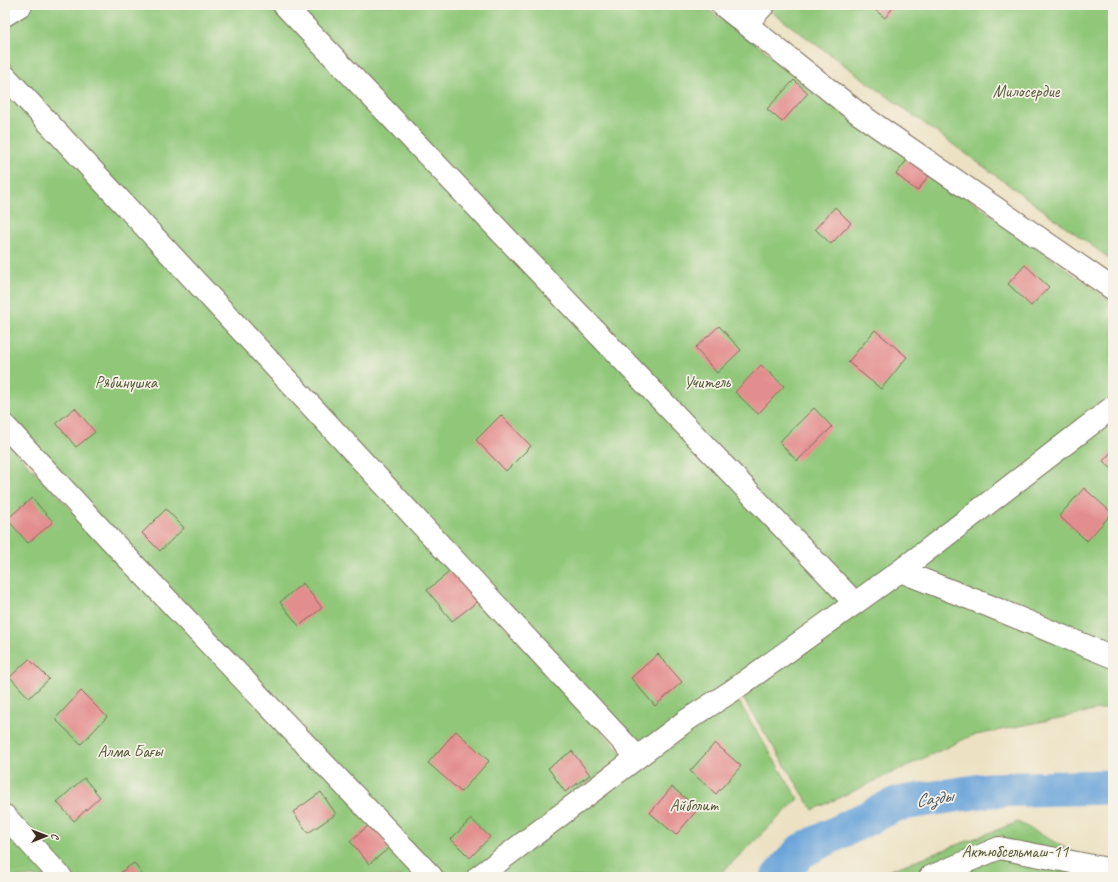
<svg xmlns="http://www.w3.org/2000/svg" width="1118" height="882" font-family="Caveat,sans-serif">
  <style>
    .green { fill: #90c779; stroke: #66784c }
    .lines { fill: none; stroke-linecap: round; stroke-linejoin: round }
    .river { stroke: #68a3d9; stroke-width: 35 }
    .building { fill: #e38e8e }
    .minor-casing { stroke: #796a57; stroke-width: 24 }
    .minor { stroke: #fff; stroke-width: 22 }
    .labels { text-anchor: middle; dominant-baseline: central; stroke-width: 3.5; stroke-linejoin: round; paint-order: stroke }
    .park-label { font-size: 17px; fill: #545939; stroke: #f7f3e8 }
    .water-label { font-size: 18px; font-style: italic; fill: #4b545f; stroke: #f7f3e8 }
  </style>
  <rect width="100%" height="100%" fill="#f7f3e8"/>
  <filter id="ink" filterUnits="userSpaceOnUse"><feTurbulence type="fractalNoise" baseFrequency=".025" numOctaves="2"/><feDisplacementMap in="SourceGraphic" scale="8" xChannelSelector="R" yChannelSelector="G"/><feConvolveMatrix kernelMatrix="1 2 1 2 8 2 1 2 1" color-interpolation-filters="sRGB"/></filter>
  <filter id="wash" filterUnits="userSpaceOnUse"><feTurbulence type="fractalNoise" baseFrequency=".012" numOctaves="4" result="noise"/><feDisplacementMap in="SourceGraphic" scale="16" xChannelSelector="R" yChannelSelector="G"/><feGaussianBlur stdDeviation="0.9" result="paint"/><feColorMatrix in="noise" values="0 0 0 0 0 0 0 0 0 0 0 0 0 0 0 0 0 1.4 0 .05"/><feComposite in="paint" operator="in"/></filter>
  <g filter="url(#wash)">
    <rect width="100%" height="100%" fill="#ece1c2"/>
    <path class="green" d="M5 5H702L1113 303V707L971 736 813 810 734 684 636 752 5 69Z
      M762 5H1113V261Z
      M5 85 624 756 467 877H440L5 417Z
      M5 441 427 877H71L5 803Z
      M732 691 798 799 717 877H486Z
      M1018 822 1113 874V877H872Z
      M5 823 55 877H5Z"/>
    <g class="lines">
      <path class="river" d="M778 877 801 851 896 804 988 790 1113 787"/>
    </g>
    <g id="blocks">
      <path class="building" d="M869 5H895L885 18Z
        M794 80 808 93 782 122 767 109Z
        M910 156 931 173 917 191 896 174Z
        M835 207 851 223 831 244 815 229Z
        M1025 265 1049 287 1031 306 1008 284Z
        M719 326 741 350 717 373 695 348Z
        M875 330 907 357 881 389 848 362Z
        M761 365 784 386 758 414 735 392Z
        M75 408 95 432 76 447 56 423Z
        M814 408 832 427 797 461 779 442Z
        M501 415 531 446 506 471 476 440Z
        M1113 450V470L1103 461Z
        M1084 488 1112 513 1087 541 1059 516Z
        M32 498 53 522 28 543 7 519Z
        M166 509 184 528 160 551 142 533Z
        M452 570 477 602 452 621 427 590Z
        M303 583 322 608 299 626 280 602Z
        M5 637 10 644 5 647Z
        M658 654 682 682 655 706 631 678Z
        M29 659 49 679 29 698 10 677Z
        M81 691 107 717 81 744 55 719Z
        M456 731 489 761 461 792 428 763Z
        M715 743 741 766 716 794 690 771Z
        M572 751 590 775 565 792 548 768Z
        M84 778 100 797 74 821 57 802Z
        M672 787 698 809 676 835 650 813Z
        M321 792 336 814 308 833 293 812Z
        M471 819 490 837 470 858 451 839Z
        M373 822 392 846 369 864 350 841Z
        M134 863 144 877H118L117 875Z"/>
    </g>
  </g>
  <g filter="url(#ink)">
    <use href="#blocks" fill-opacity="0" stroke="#796a57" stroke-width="1"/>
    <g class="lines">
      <defs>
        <path id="minor" d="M284 5 855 603
          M722 5 858 113 1113 289
          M5 15 21 5
          M746 24 764 5
          M5 76 637 757
          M5 426 122 552 432 877
          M900 571 987 605 1113 657
          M5 816 61 877
          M478 877 687 720 732 691 900 571 1113 407
          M930 877 999 848 1113 870"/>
      </defs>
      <use href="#minor" class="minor-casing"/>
      <use href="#minor" class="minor"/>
    </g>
  </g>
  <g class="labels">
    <g class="park-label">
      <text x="1026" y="91">Милосердие</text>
      <text x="126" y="382">Рябинушка</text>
      <text x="707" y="382">Учитель</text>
      <text x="130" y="751">Алма Бағы</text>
      <text x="694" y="805">Айболит</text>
      <text x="1015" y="851">Актюбсельмаш-11</text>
    </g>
    <g class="water-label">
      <text transform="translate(934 798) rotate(-9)">Сазды</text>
    </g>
  </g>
  <rect width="1118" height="882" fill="none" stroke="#f7f3e8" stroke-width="20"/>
  <g transform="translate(46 836) rotate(90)" stroke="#f7f3e8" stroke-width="3" paint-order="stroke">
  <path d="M0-3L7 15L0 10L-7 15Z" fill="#3b2a1e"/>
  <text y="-6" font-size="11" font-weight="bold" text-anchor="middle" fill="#3b2a1e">С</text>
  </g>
</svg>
